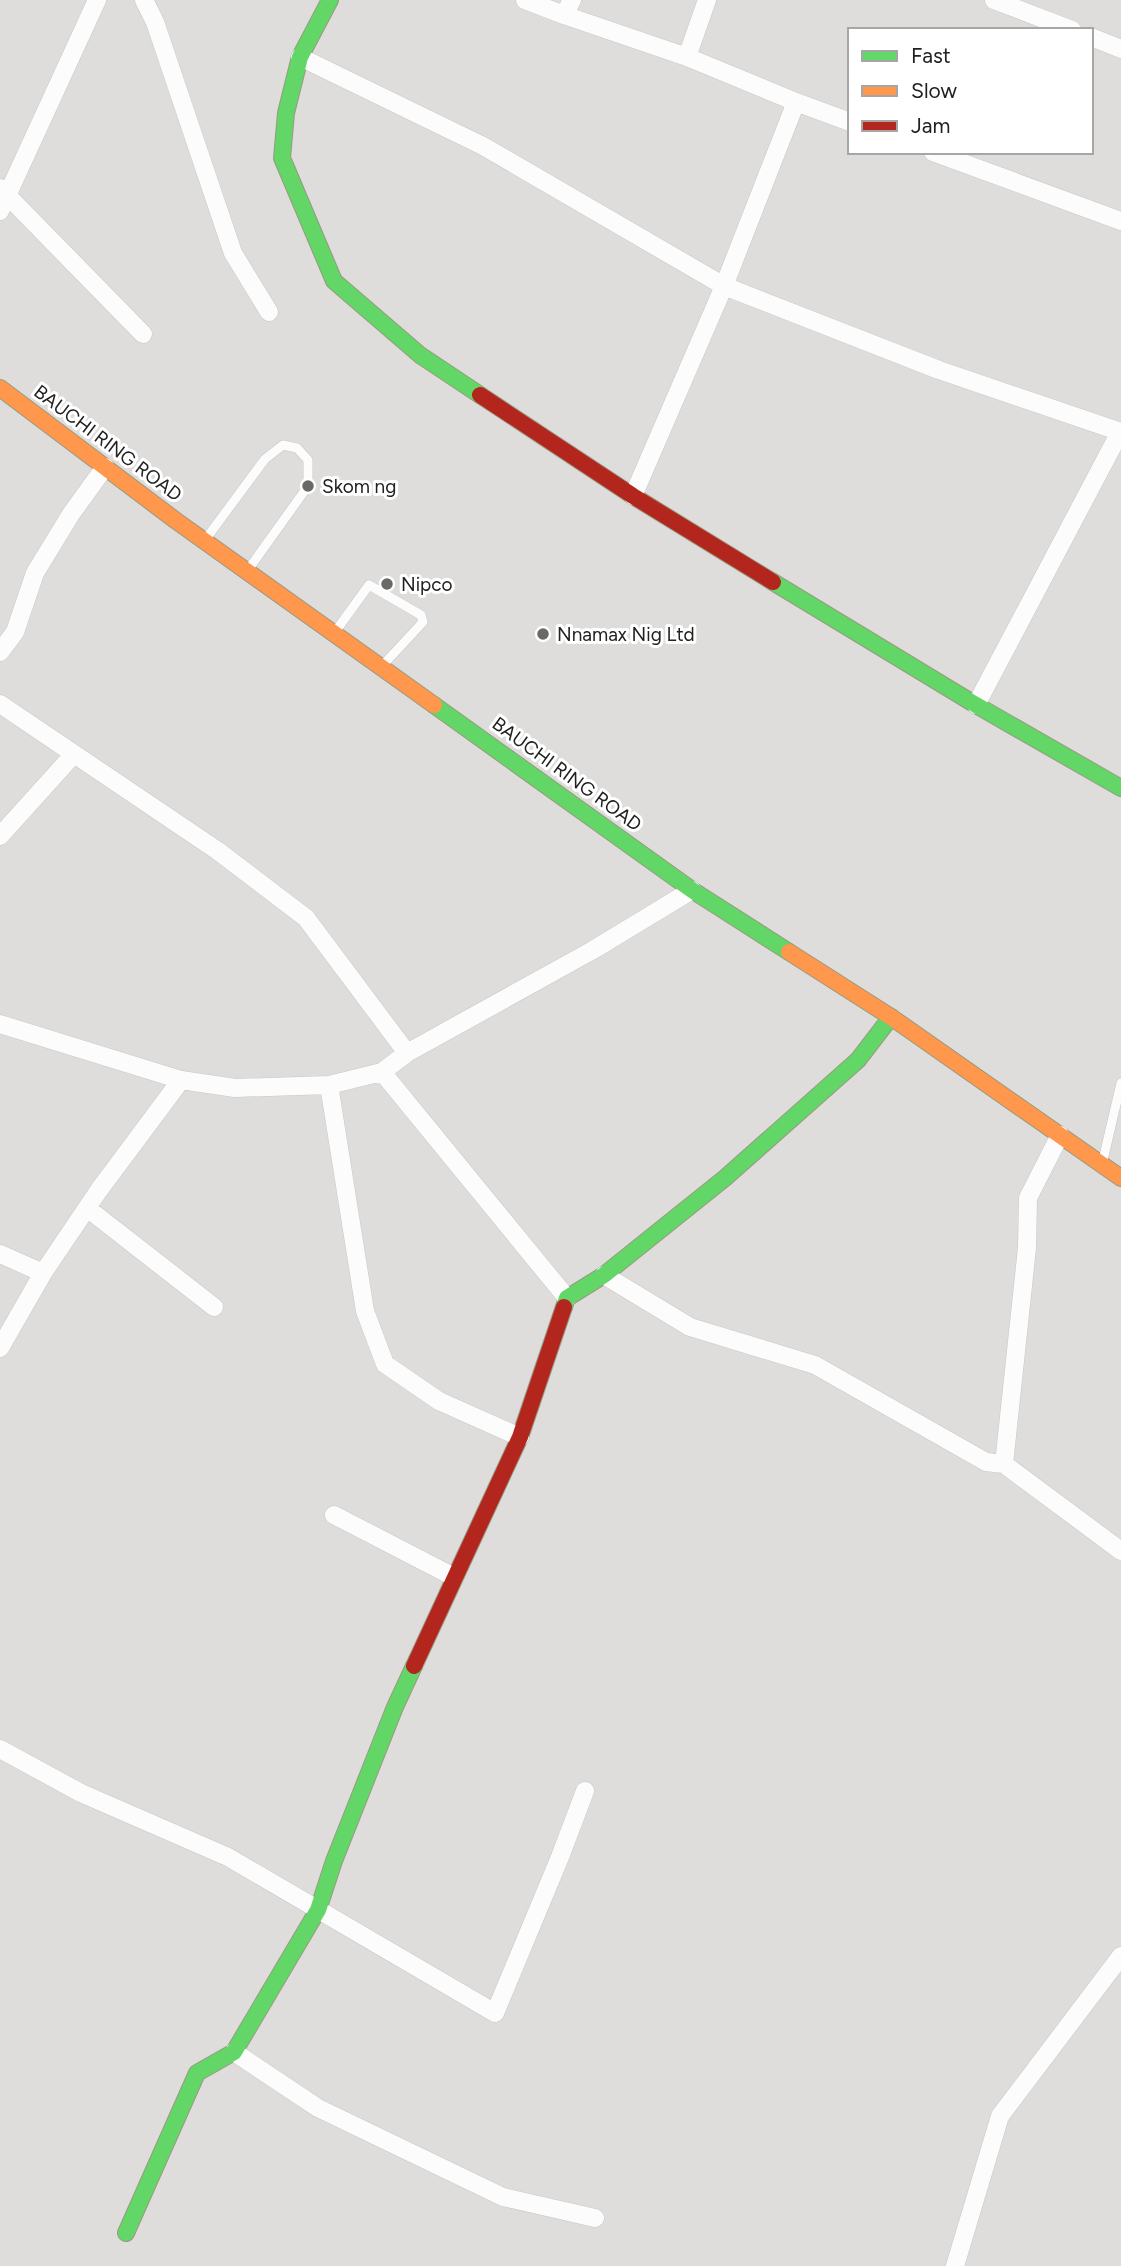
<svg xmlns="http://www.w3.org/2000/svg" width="1121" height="2266" font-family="Figtree,sans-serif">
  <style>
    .residential { fill: #dedddb; fill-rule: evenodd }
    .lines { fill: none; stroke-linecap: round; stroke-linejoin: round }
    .lane-casing { stroke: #c8c8c6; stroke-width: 10 }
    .street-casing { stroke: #c8c8c6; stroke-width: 19 }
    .fast-casing { stroke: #989a80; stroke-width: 18 }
    .slow-casing { stroke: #989a80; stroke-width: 18 }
    .jam-casing { stroke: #989a80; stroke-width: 18 }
    .lane { stroke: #fdfcfc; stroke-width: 9 }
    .street { stroke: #fdfcfc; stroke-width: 18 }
    .fast { stroke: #63d668; stroke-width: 16 }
    .slow { stroke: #ff974d; stroke-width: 16 }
    .jam { stroke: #b3261e; stroke-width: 16 }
    .poi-dot { fill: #696967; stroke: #fff; stroke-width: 2.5 }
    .labels { text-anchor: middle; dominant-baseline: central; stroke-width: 6; stroke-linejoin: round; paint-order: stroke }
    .street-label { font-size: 19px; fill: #212121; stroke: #fff }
    .poi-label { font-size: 19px; fill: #212121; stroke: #fff; text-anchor: start }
  </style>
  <rect width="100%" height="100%" fill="#efeeea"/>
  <path class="residential" d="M0 0H1121V2266H0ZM850 30H1091V152H850Z"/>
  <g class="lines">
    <defs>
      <path id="lane" d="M205 540 265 459 283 445 297 448 308 460V486L248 570
        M335 632 369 585 421 615 423 622 383 665
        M1103 1160 1121 1083"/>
      <path id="street" d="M144 0 155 22 233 253 269 312
        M525 0 564 15 572 0
        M994 0 1072 30
        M564 15 687 57 796 102 850 122
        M1091 37 1121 49
        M300 57 483 146 724 286 939 370 1121 432
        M687 57 707 0
        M933 152 1121 221
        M0 188 143 334
        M0 211 97 0
        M633 496 724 286 796 102
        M0 652 15 632 35 573 71 514 105 467
        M0 704 218 851 306 918 407 1053
        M976 705 1120 432
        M0 836 74 754
        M0 1024 181 1080
        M382 1072 567 1298
        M329 1085 365 1311 385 1364 439 1401 520 1437
        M1060 1135 1028 1198 1027 1248 1004 1464 1121 1551
        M87 1208 214 1307
        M0 1254 43 1273
        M604 1275 690 1327 815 1365 986 1462 1004 1464
        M0 1348 43 1273 99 1190 181 1080 235 1088 329 1085 382 1072 407 1053 593 950 692 890
        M334 1515 454 1577
        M0 1749 81 1793 228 1857 495 2013 560 1857 585 1791
        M234 2052 318 2108 503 2197 595 2218
        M955 2266 1000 2116 1121 1956"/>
      <path id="fast" d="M330 0 300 57 286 113 282 158 334 281 420 355 480 395
        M773 582 976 705 1121 788
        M434 705 692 890 789 952
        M564 1307 567 1298 604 1275 725 1178 858 1060 891 1017
        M126 2233 197 2073 234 2052 318 1910 334 1861 395 1707 414 1666"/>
      <path id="slow" d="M0 388 175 520 434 705
        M789 952 891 1017 1121 1178"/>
      <path id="jam" d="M480 395 633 496 773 582
        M414 1666 520 1437 564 1307"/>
    </defs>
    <use href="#lane" class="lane-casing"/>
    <use href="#street" class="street-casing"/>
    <use href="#fast" class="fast-casing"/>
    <use href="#slow" class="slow-casing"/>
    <use href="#jam" class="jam-casing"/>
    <use href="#lane" class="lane"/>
    <use href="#street" class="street"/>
    <use href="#fast" class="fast"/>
    <use href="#slow" class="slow"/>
    <use href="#jam" class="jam"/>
  </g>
  <g class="poi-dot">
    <circle cx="308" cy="486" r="7"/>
    <circle cx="387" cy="584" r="7"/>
    <circle cx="543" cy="634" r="7"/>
  </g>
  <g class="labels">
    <g class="street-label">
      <text transform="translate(108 443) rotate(37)">BAUCHI RING ROAD</text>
      <text transform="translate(567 774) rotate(36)">BAUCHI RING ROAD</text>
    </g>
    <g class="poi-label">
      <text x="322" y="486">Skom ng</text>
      <text x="401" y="584">Nipco</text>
      <text x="557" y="634">Nnamax Nig Ltd</text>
    </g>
  </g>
  <rect x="848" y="28" width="245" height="126" fill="#ffffff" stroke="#a6a6a6" stroke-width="2"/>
  <rect x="862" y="51" width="35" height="10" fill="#63d668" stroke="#a6a6a6" stroke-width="2"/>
  <text x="911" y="63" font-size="21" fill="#212121">Fast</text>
  <rect x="862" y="86" width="35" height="10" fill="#ff974d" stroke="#a6a6a6" stroke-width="2"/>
  <text x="911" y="98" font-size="21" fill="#212121">Slow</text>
  <rect x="862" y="121" width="35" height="10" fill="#b3261e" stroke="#a6a6a6" stroke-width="2"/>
  <text x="911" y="133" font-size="21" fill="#212121">Jam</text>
</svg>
